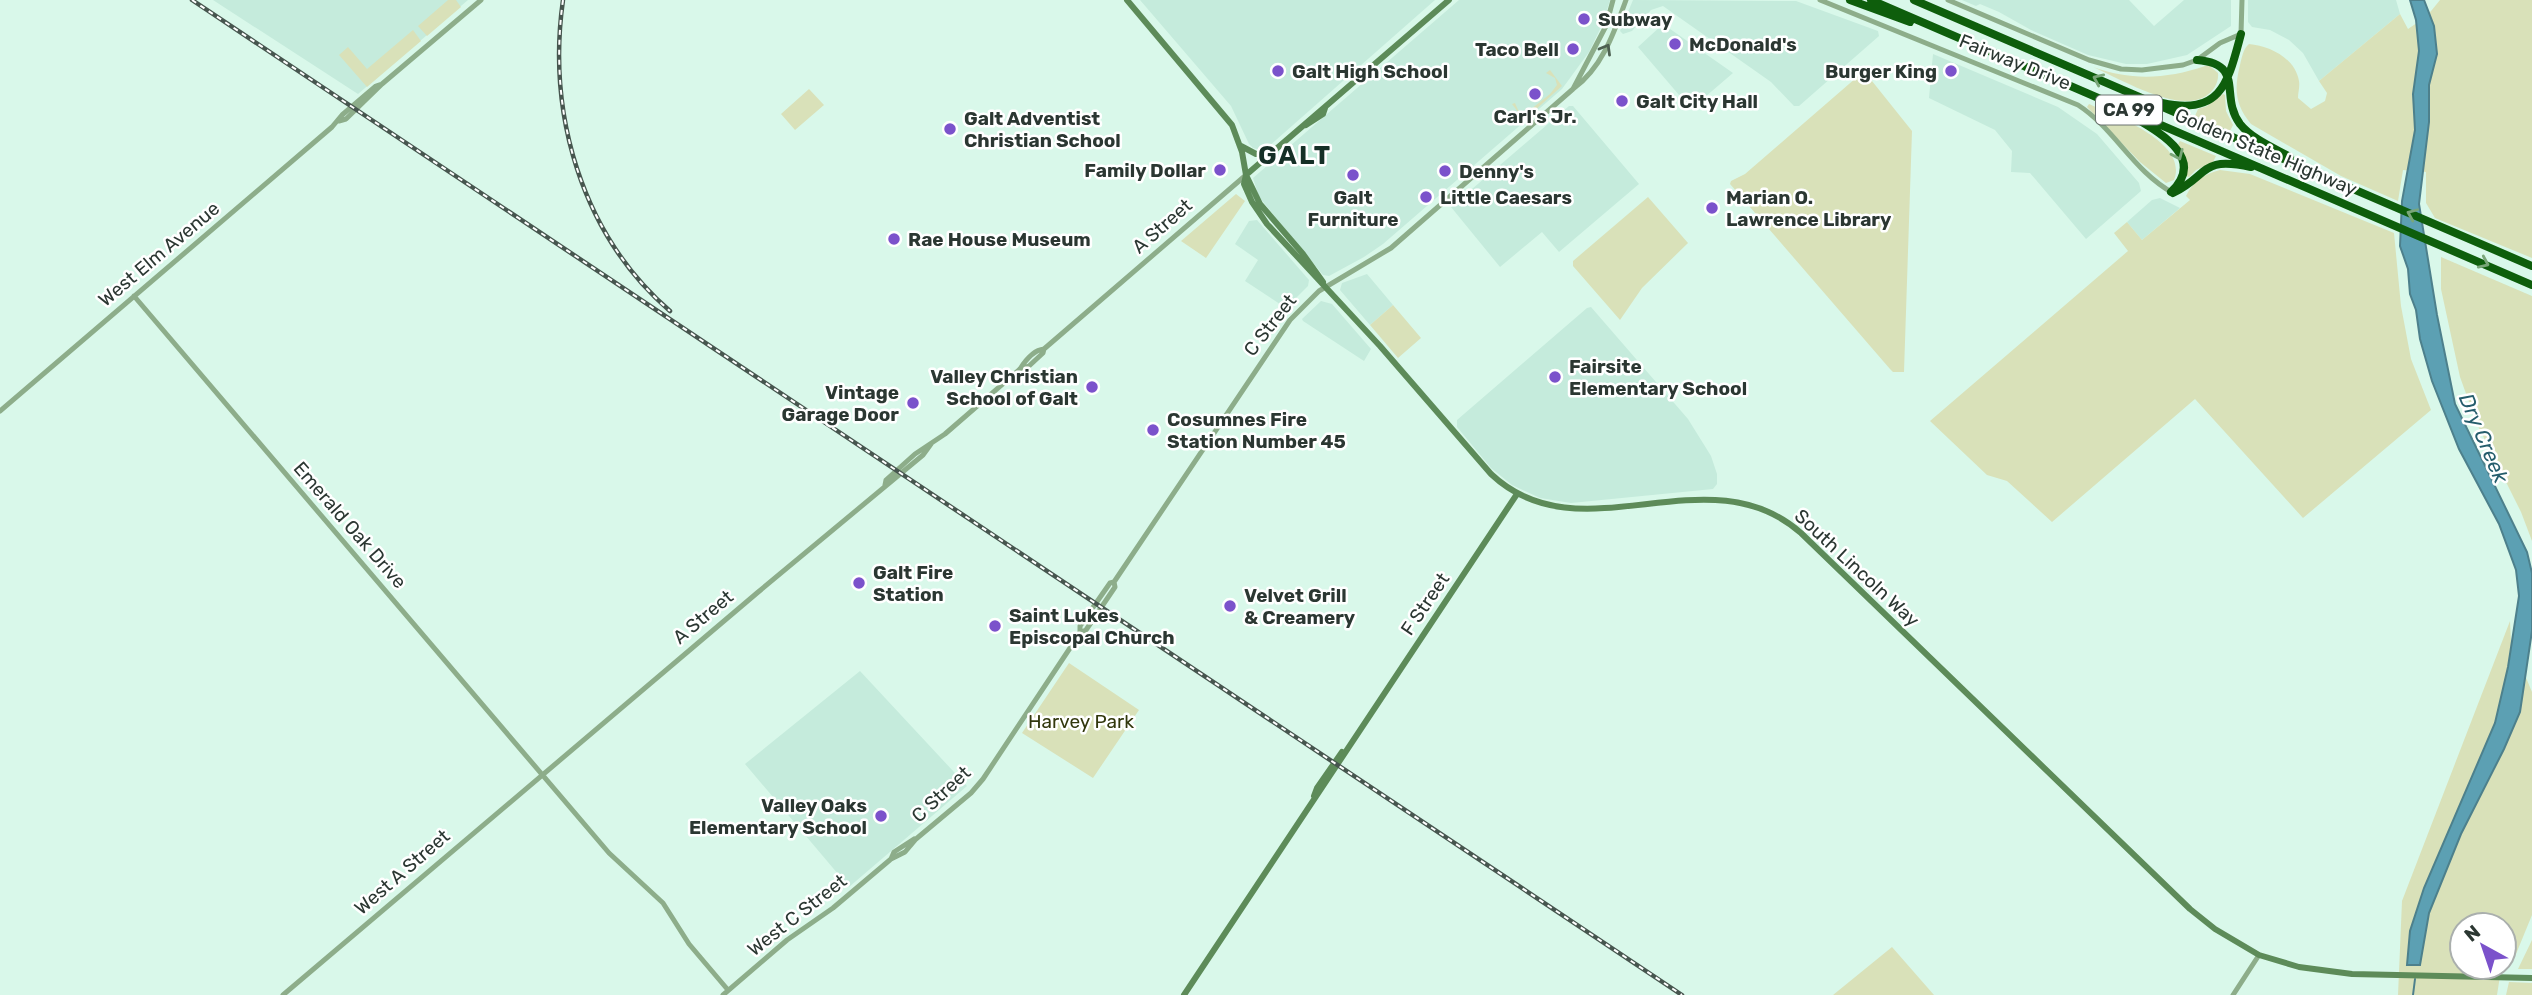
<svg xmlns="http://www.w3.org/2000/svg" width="2532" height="995" font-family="Rubik,sans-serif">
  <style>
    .built { fill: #c5ebdc }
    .green { fill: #d9e1b9; fill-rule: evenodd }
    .water { fill: #5ca0b3; stroke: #4d808c; stroke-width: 2 }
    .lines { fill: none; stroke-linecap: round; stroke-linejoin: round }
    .stream { stroke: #4d808c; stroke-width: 2 }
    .tertiary { stroke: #8dad8a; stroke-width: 5 }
    .secondary { stroke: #5d8b59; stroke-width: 6 }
    .motorway { stroke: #0e5e0c; stroke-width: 8 }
    .rail-casing { stroke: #47564f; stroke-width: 4.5 }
    .rail { stroke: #fff; stroke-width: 2; stroke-dasharray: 5; stroke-linecap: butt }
    .oneway { stroke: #4d6051 }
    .oneway2 { stroke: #7aa679 }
    .poi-dot { fill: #7b52cb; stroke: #fff; stroke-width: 2.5 }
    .labels { text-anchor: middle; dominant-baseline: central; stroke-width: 5; stroke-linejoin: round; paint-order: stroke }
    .shield { fill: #fff; stroke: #6b7370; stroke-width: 2 }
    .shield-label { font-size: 18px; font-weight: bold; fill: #2b3732 }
    .poi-label { font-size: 19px; font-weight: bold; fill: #2b3732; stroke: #fff; text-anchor: start }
    .street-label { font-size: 19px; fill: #2b3732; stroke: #fff }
    .park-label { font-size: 19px; fill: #32380d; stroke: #fff }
    .water-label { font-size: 21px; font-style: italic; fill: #255d6c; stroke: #fff }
    .district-label { font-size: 26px; font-weight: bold; letter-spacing: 2px; fill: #152f26; stroke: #fff }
  </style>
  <rect width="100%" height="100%" fill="#d9f8ea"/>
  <path class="built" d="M213 0H468L358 94Z
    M1140 0H1435L1267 148 1261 150 1253 148 1249 144 1231 106Z
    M1459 0H1610L1603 23 1589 52 1562 89 1383 244 1364 257 1329 276 1323 275 1259 197 1253 178Z
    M1633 0 1796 1 1878 31 1879 36 1799 106H1794L1771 82 1663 6 1651 10 1632 31 1623 34 1620 31Z
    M1962 0H2129L2154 26 2184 0H2231V26L2187 55 2147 64H2126L2088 55 2031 30 1999 12 1980 4 1976 6Z
    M2248 0H2396L2400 14 2319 81 2303 53 2289 40 2270 30 2252 27 2248 22Z
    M1663 24 1733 73 1691 109 1638 47Z
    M1933 54 2058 107 2097 134 2139 183 2141 191 2086 239 2030 173 2011 172 2012 151 1995 130 1929 98Z
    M1569 106H1573L1639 184 1559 252 1542 232 1500 267 1451 207Z
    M2160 198 2180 208 2142 240 2127 222 2152 200Z
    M1257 220 1309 280 1308 286 1286 308 1245 281 1258 260 1235 244 1249 221Z
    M1367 274 1393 305 1370 325 1340 290 1342 283Z
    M1321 301 1332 304 1371 349 1364 361 1303 321 1302 319Z
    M1591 307 1688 419 1711 456 1717 474V484L1713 489 1571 503 1540 498 1512 485 1491 468 1457 427V420L1587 308Z
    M860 671 967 786 849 887 745 764Z"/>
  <path class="green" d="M448 0H456L461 7 427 36 418 26Z
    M2440 0H2532V258L2435 218 2426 203V172L2403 170 2398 201 2341 176 2251 124C2235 105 2234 89 2240 65 2242 57 2243 49 2249 44 2270 46 2295 58 2299 81 2300 87 2298 92 2298 98L2311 109 2325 101 2327 93 2319 81 2400 14 2408 29 2427 16Z
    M413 30 421 41 367 87 339 55 348 47 367 69Z
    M2205 66H2210L2218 73C2219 82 2214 91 2206 96 2178 114 2121 79 2093 67 2131 81 2167 79 2205 66Z
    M1550 70 1562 86 1524 120 1512 104 1515 103 1518 110 1525 114 1550 94 1557 85 1555 78 1546 73Z
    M1864 71 1912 131 1904 372H1893L1890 369 1730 184 1731 181 1745 174Z
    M809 89 824 105 795 130 781 114Z
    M2223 94 2225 95 2226 111 2233 125 2230 131 2195 116 2198 109 2207 106Z
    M2089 104C2115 116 2189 142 2174 180L2166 183 2140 162 2087 107Z
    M2180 141 2216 156 2213 162 2196 170 2189 177 2186 176V167L2177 146Z
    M2220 170 2250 174 2394 233 2401 306 2411 359 2431 410 2303 518 2195 399 2052 522 2007 481 1987 475 1930 421 2128 251 2114 233 2127 222 2142 240 2190 200 2186 196C2193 181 2204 174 2220 170Z
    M1236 194 1245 201 1206 258 1181 241Z
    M1648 197 1688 243 1642 288 1620 320 1573 266V261Z
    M2441 257 2532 296V541L2521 512 2477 424 2460 377 2441 289Z
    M1393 305 1421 338 1398 358 1370 325Z
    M2510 621 2511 642 2532 692V915L2516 954 2500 976 2497 995H2398L2402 901ZM2462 925H2504V967H2462Z
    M1069 663 1139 710 1093 778 1022 733Z
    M2532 940V969H2518Z
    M1892 947 1934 995H1833Z
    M2509 982 2532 983V995H2506Z"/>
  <path class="water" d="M2410 0H2424L2434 26 2437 54 2429 85V122L2419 204 2437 315 2455 404 2527 552 2532 573V631L2520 712 2504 749 2461 834 2429 913 2420 965H2407L2410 931 2424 888 2495 723 2508 667 2519 596 2516 570 2499 524 2459 449 2432 381 2420 339 2416 310 2410 294 2408 269 2400 246 2402 201 2415 130 2413 94 2419 51 2416 20Z"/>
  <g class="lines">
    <path class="stream" d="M2413 995 2415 979"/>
    <path class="tertiary" d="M1820 0 2078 105C2115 129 2133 171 2173 193
      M1948 0 2089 60 2121 69 2142 70 2183 65 2197 60 2220 43 2241 34 2242 0
      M1573 89 1606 26 1613 0
      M339 121 346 119 382 84 481 0
      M134 296 609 853 663 903 689 944 728 990
      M1020 369 1029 366 1043 353 1044 349 1246 175
      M0 411 332 127 342 115 376 86 382 84
      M885 485 886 480 915 454 945 434 1020 369C1025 361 1034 350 1044 349
      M1080 633 1086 630 1115 587 1114 582
      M891 859 894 852 914 839
      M283 995 757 593 923 455 931 444
      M723 995 787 940 833 908 891 859 905 852 916 839 971 793 983 779 1080 633V626L1110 583 1114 582 1290 320 1319 291 1391 248 1573 89C1602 68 1614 33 1626 0
      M2233 995 2259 955"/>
    <path class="secondary" d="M1127 0 1232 125 1242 152 1246 175 1244 184 1252 202 1267 224 1380 346 1491 474C1581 559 1707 450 1801 533L2190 909 2215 929 2259 955 2299 967 2352 974 2532 978
      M1306 125 1323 114 1325 108
      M1241 146 1256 154H1270
      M1246 175 1449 0
      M1246 175 1260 204 1303 254 1323 282
      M1314 796 1317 788 1342 752
      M1184 995 1517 494"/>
    <path class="motorway" d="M1850 0 1910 22
      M1871 0 2532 285
      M1914 0 2532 266
      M2197 60C2246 64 2219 96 2240 124 2252 139 2274 148 2290 157
      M2162 103C2222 116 2228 82 2241 34
      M2135 118C2162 134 2206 159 2171 192
      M2173 193C2210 175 2199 156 2251 167"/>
    <defs>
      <path id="rail" d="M192 0 1682 995
        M563 0C547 113 581 234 670 311"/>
    </defs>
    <use href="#rail" class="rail-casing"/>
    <use href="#rail" class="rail"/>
  </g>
  <defs><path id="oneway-chevron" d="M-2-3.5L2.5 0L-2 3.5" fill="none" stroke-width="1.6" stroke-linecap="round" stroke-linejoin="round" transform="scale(1.75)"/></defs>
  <use class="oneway" href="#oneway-chevron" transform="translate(1606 49) rotate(-60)"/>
  <g class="oneway2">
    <use href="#oneway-chevron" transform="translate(2098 79) rotate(-156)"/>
    <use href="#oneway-chevron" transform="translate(2178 155) rotate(66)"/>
    <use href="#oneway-chevron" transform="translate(2412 214) rotate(-157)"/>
    <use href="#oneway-chevron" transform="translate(2484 263) rotate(24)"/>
  </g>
  <g class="poi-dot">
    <circle cx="1584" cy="19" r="7"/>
    <circle cx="1675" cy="44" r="7"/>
    <circle cx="1573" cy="49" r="7"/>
    <circle cx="1278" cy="71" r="7"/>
    <circle cx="1951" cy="71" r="7"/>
    <circle cx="1535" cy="94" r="7"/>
    <circle cx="1622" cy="101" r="7"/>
    <circle cx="950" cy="129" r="7"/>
    <circle cx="1220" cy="170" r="7"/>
    <circle cx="1445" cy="171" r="7"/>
    <circle cx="1353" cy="175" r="7"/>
    <circle cx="1426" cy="197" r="7"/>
    <circle cx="1712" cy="208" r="7"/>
    <circle cx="894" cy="239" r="7"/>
    <circle cx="1555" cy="377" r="7"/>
    <circle cx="1092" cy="387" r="7"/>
    <circle cx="913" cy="403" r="7"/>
    <circle cx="1153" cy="430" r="7"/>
    <circle cx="859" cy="583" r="7"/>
    <circle cx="1230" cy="606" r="7"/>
    <circle cx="995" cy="626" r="7"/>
    <circle cx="881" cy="816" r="7"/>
  </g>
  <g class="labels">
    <rect class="shield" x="2096" y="95.5" width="66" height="29" rx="5"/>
    <g class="shield-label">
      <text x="2129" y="110">CA 99</text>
    </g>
    <g class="poi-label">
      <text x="1598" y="19">Subway</text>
      <text x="1689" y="44">McDonald's</text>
      <text x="1559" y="49" text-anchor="end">Taco Bell</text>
      <text x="1292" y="71">Galt High School</text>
      <text x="1937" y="71" text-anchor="end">Burger King</text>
      <text x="1636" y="101">Galt City Hall</text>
      <text x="1535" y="116" text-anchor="middle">Carl's Jr.</text>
      <text x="964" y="118">Galt Adventist<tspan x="964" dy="22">Christian School</tspan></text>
      <text x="1206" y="170" text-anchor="end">Family Dollar</text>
      <text x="1459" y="171">Denny's</text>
      <text x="1353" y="197" text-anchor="middle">Galt<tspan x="1353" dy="22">Furniture</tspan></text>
      <text x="1440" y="197">Little Caesars</text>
      <text x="1726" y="197">Marian O.<tspan x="1726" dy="22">Lawrence Library</tspan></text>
      <text x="908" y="239">Rae House Museum</text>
      <text x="1569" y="366">Fairsite<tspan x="1569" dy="22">Elementary School</tspan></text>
      <text x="1078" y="376" text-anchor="end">Valley Christian<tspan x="1078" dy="22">School of Galt</tspan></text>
      <text x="899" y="392" text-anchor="end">Vintage<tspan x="899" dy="22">Garage Door</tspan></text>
      <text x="1167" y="419">Cosumnes Fire<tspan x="1167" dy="22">Station Number 45</tspan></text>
      <text x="873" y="572">Galt Fire<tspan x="873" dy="22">Station</tspan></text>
      <text x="1244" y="595">Velvet Grill<tspan x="1244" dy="22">&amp; Creamery</tspan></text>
      <text x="1009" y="615">Saint Lukes<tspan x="1009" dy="22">Episcopal Church</tspan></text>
      <text x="867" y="805" text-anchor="end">Valley Oaks<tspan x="867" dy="22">Elementary School</tspan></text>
    </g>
    <g class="street-label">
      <text transform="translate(2015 62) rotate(22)">Fairway Drive</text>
      <text transform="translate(2266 152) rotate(23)">Golden State Highway</text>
      <text transform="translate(1162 226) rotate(-41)">A Street</text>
      <text transform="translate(159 254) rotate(-40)">West Elm Avenue</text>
      <text transform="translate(1270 325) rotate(-52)">C Street</text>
      <text transform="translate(350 525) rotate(49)">Emerald Oak Drive</text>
      <text transform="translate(1857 568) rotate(43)">South Lincoln Way</text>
      <text transform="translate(1425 604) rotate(-56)">F Street</text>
      <text transform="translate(703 617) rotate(-40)">A Street</text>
      <text transform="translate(941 794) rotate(-43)">C Street</text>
      <text transform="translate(402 872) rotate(-41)">West A Street</text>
      <text transform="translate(797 915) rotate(-38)">West C Street</text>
    </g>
    <g class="park-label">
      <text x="1081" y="721">Harvey Park</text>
    </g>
    <g class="water-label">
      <text transform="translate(2484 438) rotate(67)">Dry Creek</text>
    </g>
    <g class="district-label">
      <text x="1295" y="155">GALT</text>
    </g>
  </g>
  <g transform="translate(2483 946) rotate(320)"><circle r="33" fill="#ffffff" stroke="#aaafad" stroke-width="2"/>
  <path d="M0-5L12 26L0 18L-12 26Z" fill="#7b52cb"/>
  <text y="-10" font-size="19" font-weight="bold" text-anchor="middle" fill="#2b3732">N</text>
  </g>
</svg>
